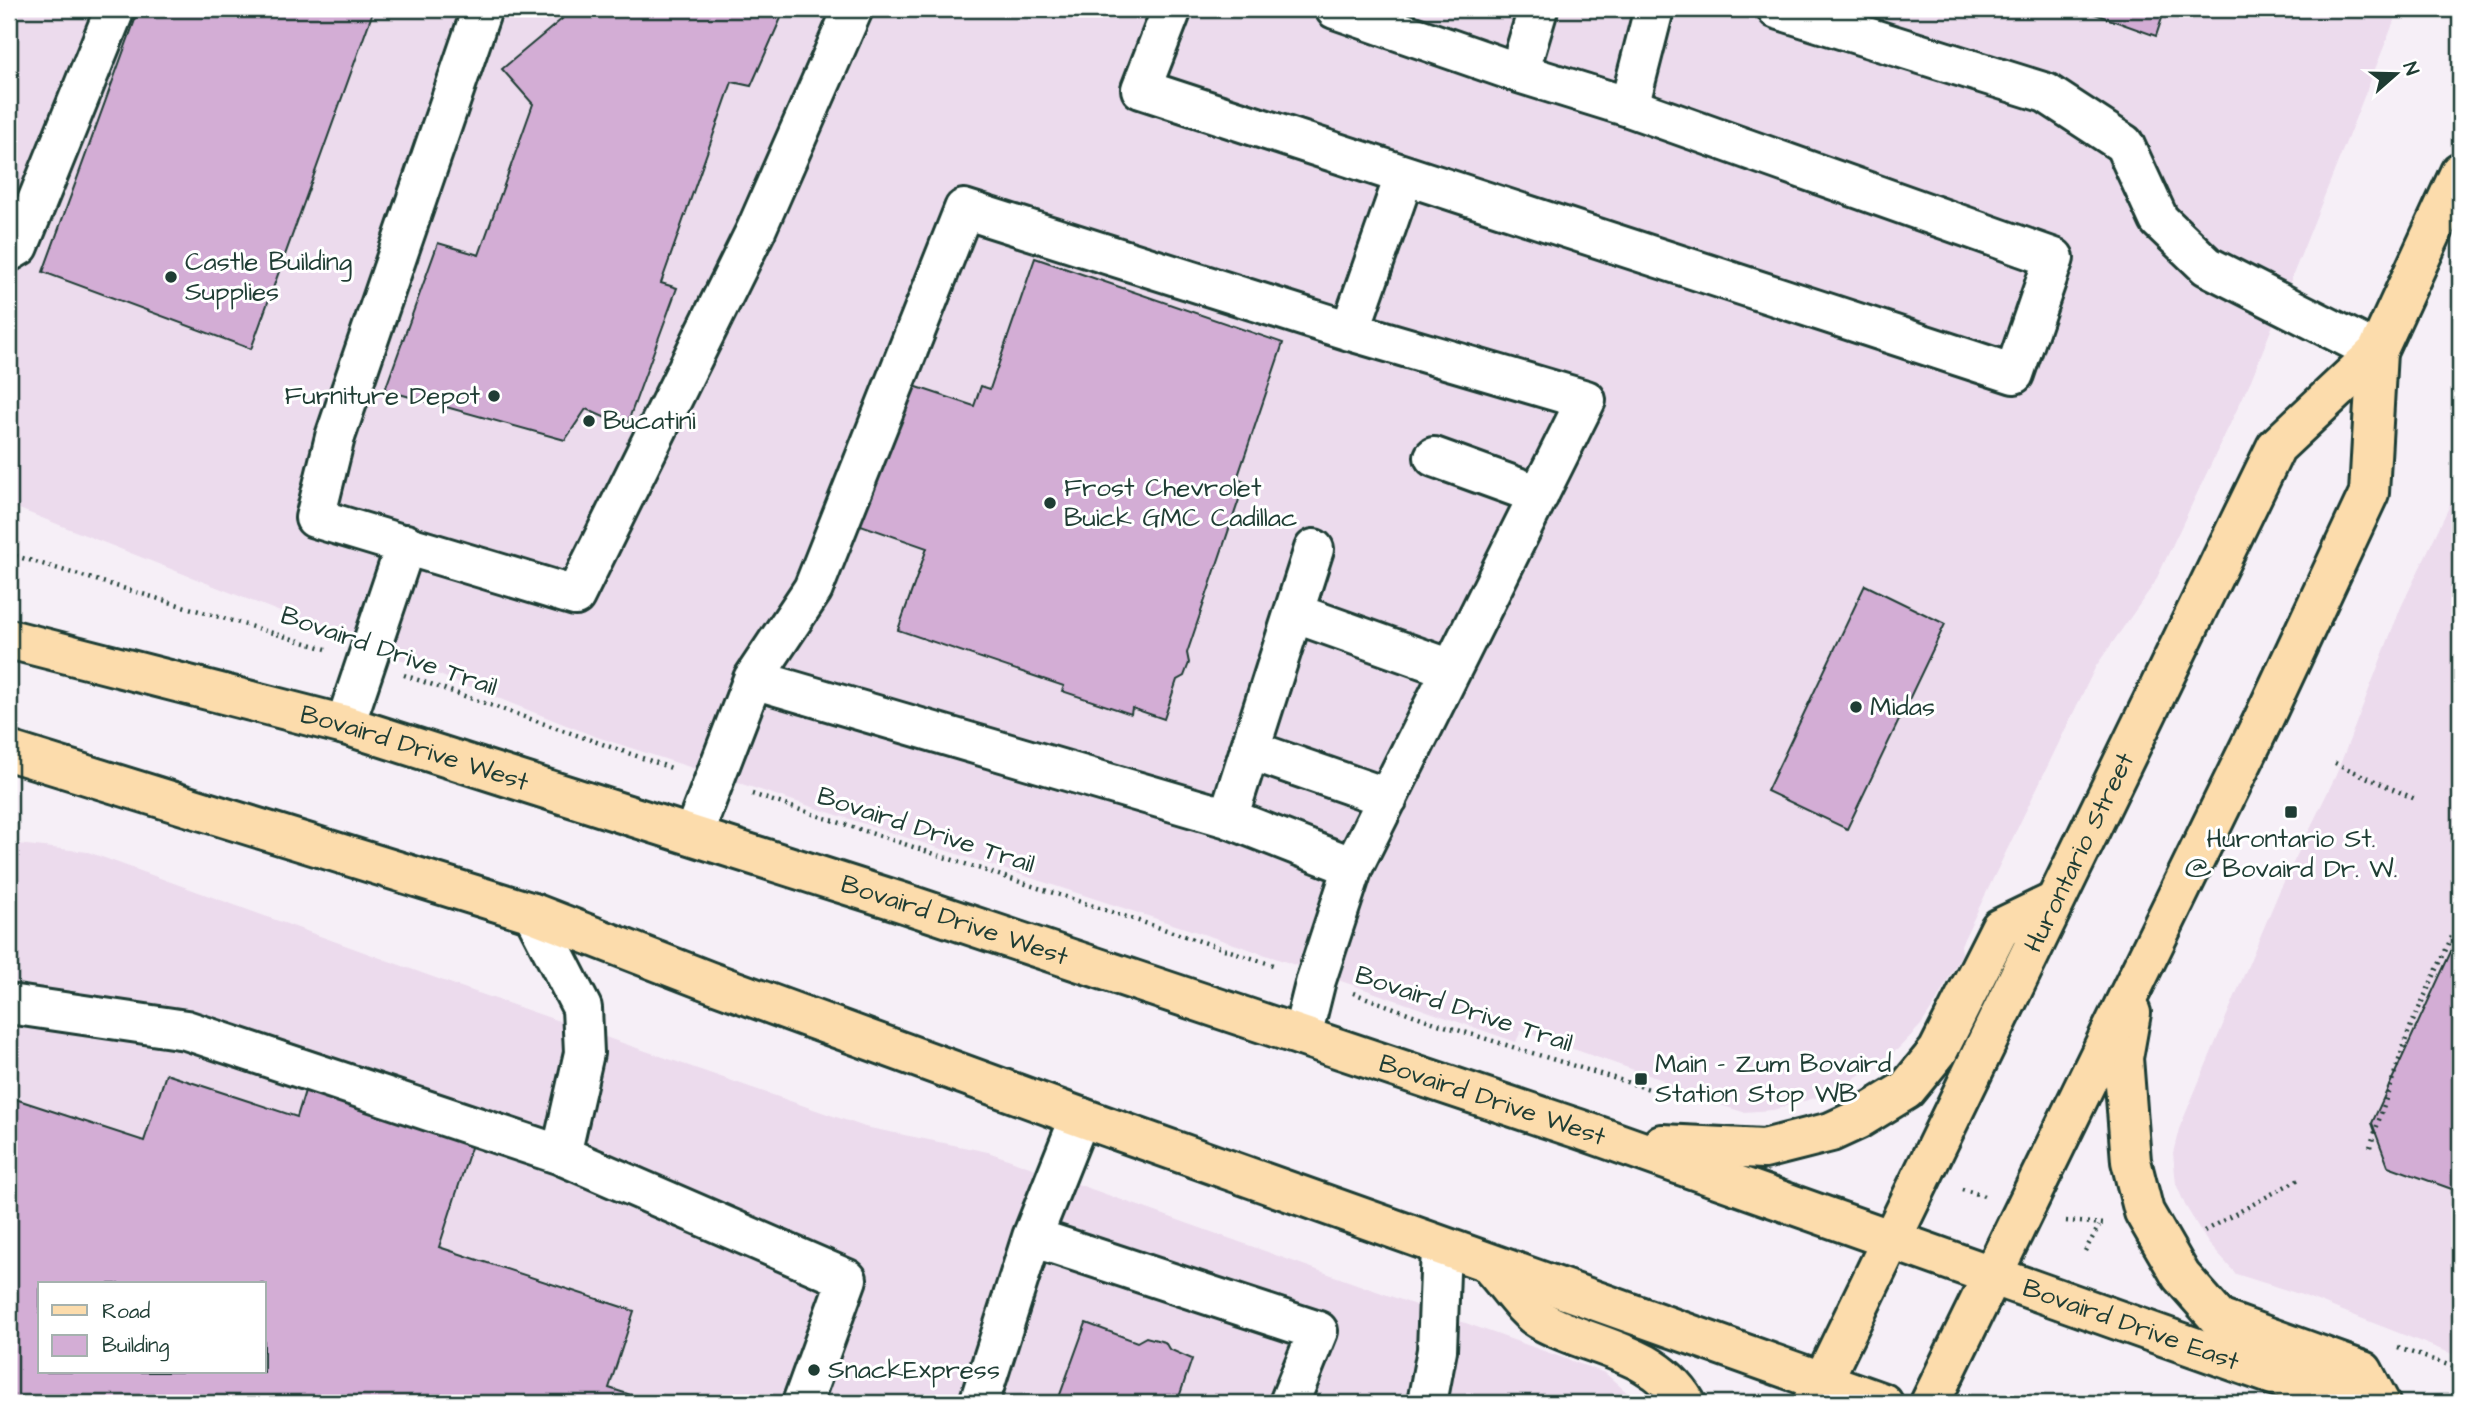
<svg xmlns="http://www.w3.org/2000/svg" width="2469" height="1412" font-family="'Architects Daughter',sans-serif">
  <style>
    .built { fill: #ecdbed; fill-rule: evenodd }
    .building { fill: #d3add5; stroke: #1f3d34; stroke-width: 2; fill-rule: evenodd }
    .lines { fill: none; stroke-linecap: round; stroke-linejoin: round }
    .minor-casing { stroke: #1f3d34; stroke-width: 44 }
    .major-casing { stroke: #1f3d34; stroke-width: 44 }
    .path { stroke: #1f3d34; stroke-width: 4.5; stroke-dasharray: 2 5; stroke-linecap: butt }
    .minor { stroke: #fff; stroke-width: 38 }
    .major { stroke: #fcdcac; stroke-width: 38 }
    .poi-dot { fill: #1f3d34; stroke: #fff; stroke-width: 2.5 }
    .labels { text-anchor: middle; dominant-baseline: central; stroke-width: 6; stroke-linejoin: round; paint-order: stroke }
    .poi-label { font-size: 26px; fill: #1f3d34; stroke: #fff; text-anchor: start }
    .street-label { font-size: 26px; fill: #1f3d34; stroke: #fff }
  </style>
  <rect width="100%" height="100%" fill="#f6eff7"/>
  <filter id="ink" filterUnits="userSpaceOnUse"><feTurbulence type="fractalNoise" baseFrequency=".0143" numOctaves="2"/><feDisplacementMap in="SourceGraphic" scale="14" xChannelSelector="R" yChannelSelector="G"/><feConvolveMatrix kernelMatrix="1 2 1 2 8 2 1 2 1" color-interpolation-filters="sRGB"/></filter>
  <g filter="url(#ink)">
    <path class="built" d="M9 9H2399L2251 380 2154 584 2096 666 1961 945 1962 953 1936 1002 1921 1025 1898 1049 1846 1084 1818 1097 1773 1110 1743 1112 1662 1087 1663 1080 1521 1031 1516 1042 1243 947 594 736 9 505Z
      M2460 484V1357L2302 1295 2236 1274 2208 1243 2185 1205 2176 1184 2173 1153 2179 1129 2279 892 2336 775 2401 607Z
      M9 843 88 852 455 985 865 1127 988 1152 1605 1373 1639 1403H9ZM40 1284H264V1372H40Z"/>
    <path class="building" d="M139 9H374L251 349 43 272Z
      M550 9H785L751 86 732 82 661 283 677 288 626 427 586 409 565 440 385 390 438 243 479 255 533 104 502 69 562 19Z
      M2081 9H2165L2156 36Z
      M1035 258 1283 343 1237 479 1245 482 1187 653 1189 663 1184 676 1177 680 1164 719 1132 708 1131 714 1062 691 1064 686 898 630 927 548 855 523 902 382 974 406 981 386 990 389Z
      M1865 585 1945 624 1847 829 1767 791Z
      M2460 932V1192L2388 1166 2372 1123Z
      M166 1074 297 1117 308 1081 475 1135 439 1247 634 1311 609 1388 656 1403H9V1097L144 1141ZM40 1284H264V1372H40Z
      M1086 1323 1137 1342 1146 1337 1165 1342 1169 1349 1192 1359 1177 1403H1057Z"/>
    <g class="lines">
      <defs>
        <path id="minor" d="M482 9 335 437 315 518 575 596 756 230 853 9
          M1172 9 1141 89 2014 374 2054 258 1629 107
          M1335 9 1519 73 1629 107 1654 9
          M1777 9 2046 93 2124 144 2159 220 2207 266 2377 352
          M1519 73 1538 9
          M9 252 19 246 115 9
          M1350 331 1404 177
          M1434 457 1539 495
          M1294 613 1451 669
          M753 679 813 589 964 209 1350 331 1586 400 1353 867
          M345 725 406 544
          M1250 750 1388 798
          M1228 818 1314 549
          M693 835 753 679 1228 818 1353 867 1316 980 1302 1036
          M533 913 582 1008 584 1053 561 1155
          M9 1004 186 1030 561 1155 847 1279 802 1403
          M1032 1237 1318 1331 1289 1403
          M979 1403 1032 1237 1080 1117
          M1427 1403 1437 1350 1441 1247"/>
        <g id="major">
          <path id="s1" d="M9 639 345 725 901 902 1579 1129 2352 1403"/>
          <path d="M9 751 533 913 708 981 1080 1117 1883 1403"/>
          <path d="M2131 1013 2123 1058 2131 1161 2144 1212 2181 1276 2219 1319 2363 1371 2380 1403"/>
          <path d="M1662 1144 1764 1149 1831 1132 1857 1120 1906 1090 1938 1051 2000 928 2054 902"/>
          <path d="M1493 1269C1507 1284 1524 1311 1542 1321 1591 1348 1654 1350 1686 1403"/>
          <path id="s2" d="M1812 1403 2276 447 2377 352"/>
          <path d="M1930 1403 2263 720 2369 493 2377 352 2460 172"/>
        </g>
      </defs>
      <use href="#minor" class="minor-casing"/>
      <use href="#major" class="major-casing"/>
      <path class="path" d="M9 554 326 649
        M404 675 674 769
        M2335 763 2415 799
        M752 794 1276 966
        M1353 993 1438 1024 1685 1100
        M2370 1147 2409 1030 2460 919
        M1962 1189 1984 1196
        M2066 1221 2105 1224
        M2204 1231 2299 1179
        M2085 1251 2099 1226
        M2398 1348 2460 1369"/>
      <use href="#minor" class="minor"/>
      <use href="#major" class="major"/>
    </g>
  </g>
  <g class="poi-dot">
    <circle cx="171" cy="277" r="7"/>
    <circle cx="494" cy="396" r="7"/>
    <circle cx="589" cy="421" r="7"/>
    <circle cx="1050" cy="503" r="7"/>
    <circle cx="1856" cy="707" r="7"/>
    <rect x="2284" y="805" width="14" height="14" rx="3.5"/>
    <rect x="1634" y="1072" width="14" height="14" rx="3.5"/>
    <circle cx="814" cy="1370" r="7"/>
  </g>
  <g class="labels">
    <g class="poi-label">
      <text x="185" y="262">Castle Building<tspan x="185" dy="30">Supplies</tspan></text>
      <text x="480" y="396" text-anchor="end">Furniture Depot</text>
      <text x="603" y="421">Bucatini</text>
      <text x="1064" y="488">Frost Chevrolet<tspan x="1064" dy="30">Buick GMC Cadillac</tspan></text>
      <text x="1870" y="707">Midas</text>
      <text x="2291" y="839" text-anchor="middle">Hurontario St.<tspan x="2291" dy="30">@ Bovaird Dr. W.</tspan></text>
      <text x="1655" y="1064">Main - Zum Bovaird<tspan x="1655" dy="30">Station Stop WB</tspan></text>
      <text x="828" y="1370">SnackExpress</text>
    </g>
    <g class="street-label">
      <text transform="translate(389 651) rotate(19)">Bovaird Drive Trail</text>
      <text stroke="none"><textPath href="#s1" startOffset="420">Bovaird Drive West</textPath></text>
      <text transform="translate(926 830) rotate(18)">Bovaird Drive Trail</text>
      <text stroke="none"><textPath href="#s2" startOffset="612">Hurontario Street</textPath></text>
      <text stroke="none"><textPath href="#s1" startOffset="987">Bovaird Drive West</textPath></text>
      <text transform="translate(1464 1009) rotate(18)">Bovaird Drive Trail</text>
      <text stroke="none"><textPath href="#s1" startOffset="1554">Bovaird Drive West</textPath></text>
      <text stroke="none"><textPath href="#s1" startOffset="2231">Bovaird Drive East</textPath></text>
    </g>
  </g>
  <rect width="2469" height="1412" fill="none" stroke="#fff" stroke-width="35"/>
  <rect x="18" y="18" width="2434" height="1377" fill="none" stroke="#1f3d34" stroke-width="2.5" filter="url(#ink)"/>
  <rect x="38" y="1282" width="228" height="91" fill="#ffffff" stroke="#a5b1ae" stroke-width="2"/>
  <rect x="52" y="1305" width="35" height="10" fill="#fcdcac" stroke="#a5b1ae" stroke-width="2"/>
  <text x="102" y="1318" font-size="21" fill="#1f3d34">Road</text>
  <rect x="52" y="1335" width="35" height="21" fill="#d3add5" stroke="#a5b1ae" stroke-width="2"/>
  <text x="102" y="1352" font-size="21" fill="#1f3d34">Building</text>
  <g transform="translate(2396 74) rotate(70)" stroke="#ffffff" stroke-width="5" paint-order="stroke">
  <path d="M0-5L12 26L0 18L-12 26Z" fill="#1f3d34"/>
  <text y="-10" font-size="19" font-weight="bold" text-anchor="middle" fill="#1f3d34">N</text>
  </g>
</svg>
